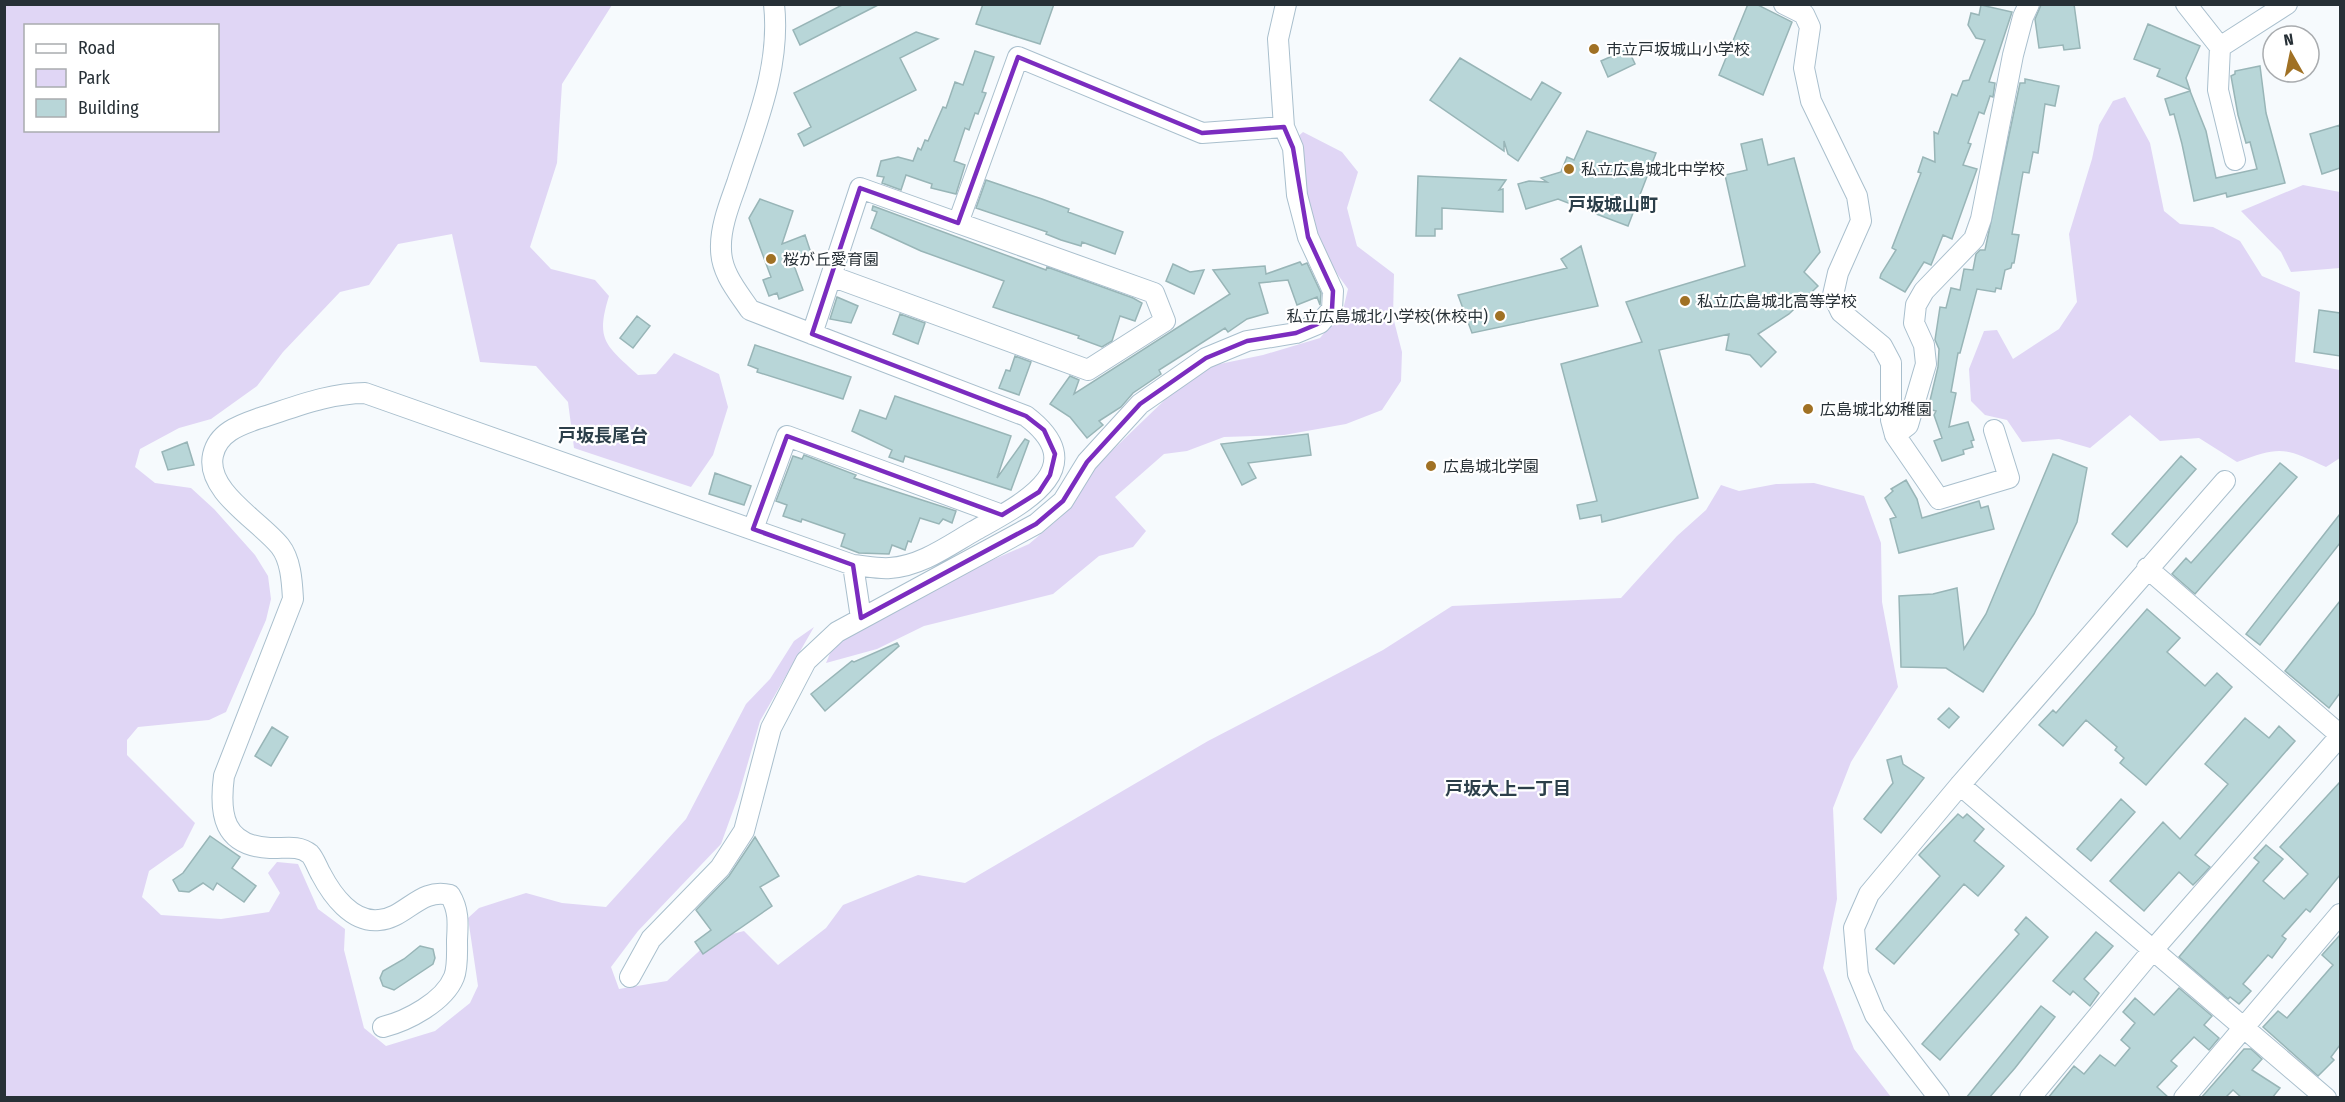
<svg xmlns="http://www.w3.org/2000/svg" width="2345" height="1102" font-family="'Fira Sans Condensed','Noto Sans JP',sans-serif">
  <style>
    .green { fill: #e0d6f5; fill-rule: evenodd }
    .building { fill: #b8d6d8; stroke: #98b5b7; stroke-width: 1.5 }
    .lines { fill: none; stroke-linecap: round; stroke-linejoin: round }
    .minor-casing { stroke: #a9bfcd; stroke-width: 22 }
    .minor { stroke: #fff; stroke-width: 20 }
    .marked { fill: none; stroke: #7b2cbf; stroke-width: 4.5; stroke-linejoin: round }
    .poi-dot { fill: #a07124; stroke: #fff; stroke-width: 2 }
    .labels { text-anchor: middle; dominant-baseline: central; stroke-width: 4.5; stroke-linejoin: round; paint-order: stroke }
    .poi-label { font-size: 16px; fill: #273036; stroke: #fff; text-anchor: start }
    .neighbourhood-label { font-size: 18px; font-weight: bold; fill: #2c3f4a; stroke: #fff }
  </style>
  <rect width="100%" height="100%" fill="#f6fafd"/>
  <path class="green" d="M5 5H612L562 84 557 163 530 247 551 269 595 280 609 296C595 341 606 345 638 375L656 374 674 353 719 374 728 407 713 455 691 487 574 448 568 402 536 366 480 362 452 234 398 244 369 285 340 292 283 352 257 386 211 419 179 428 140 449 135 467 155 483 191 488 214 509 255 555 268 576 271 599 266 620 226 712 209 720 138 727 127 740V755L195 823 183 847 149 871 142 897 161 915 221 919 269 912 280 893 268 873 277 862 298 864 318 909 345 929 344 950 364 1028 386 1046 435 1031 470 1003 478 986 468 918 479 908 526 893 562 903 606 907 686 819 746 704 770 679 794 641 814 627 760 721 738 797 721 844 638 931 611 967 619 989 667 981 712 939 744 931 778 965 826 928 843 905 918 875 965 883 1208 741 1383 650 1452 606 1621 598 1677 536 1706 510 1721 485 1739 491 1776 484 1814 483 1864 496 1881 543 1882 602 1898 687 1851 762 1833 808 1837 899 1823 968 1854 1049 1891 1097 5 1098ZM26 26H218V130H26Z
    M2125 97 2150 143 2164 211 2180 224 2213 227 2240 241 2262 276 2300 292 2295 362 2340 370V458L2326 467C2283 447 2281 446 2237 462L2199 438 2160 441 2130 415 2090 448 2059 439 2022 442 2007 420 1985 415 1971 401 1969 369 1984 331 1997 330 2013 359 2059 329 2077 302 2069 234 2092 159 2099 125 2113 101Z
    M1303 132 1342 152 1358 172 1347 208 1357 246 1394 274 1393 317 1402 352 1401 381 1382 410 1346 424 1284 435 1224 437 1187 451 1164 454 1115 497 1146 531 1133 547 1099 556 1053 594 924 626 877 649 826 663 831 651 854 631 967 571 1029 544 1062 516 1093 469 1174 391 1210 366 1263 355 1320 338 1343 310 1348 289 1325 257 1306 210 1293 141Z
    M2303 185 2340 192V268L2291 272 2281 252 2241 211Z"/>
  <path class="building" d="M844 4H880L800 45 793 30Z
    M983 4H1054L1040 44 976 24Z
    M1748 4H1756L1792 22 1763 95 1719 75Z
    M2074 4 2080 48 2064 50 2063 45 2039 48 2035 19 2041 5Z
    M1981 5 2012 12 1989 82 1995 83 1993 97 1990 96 1984 114 1979 112 1968 143 1971 144 1963 165 1977 169 1952 239 1943 235 1931 265 1924 262 1905 292 1880 278 1881 274 1896 250 1892 248 1921 173 1918 172 1923 157 1935 162 1934 132 1938 134 1952 94 1957 96 1963 81 1969 80 1985 40 1976 38 1968 25 1971 13 1979 15Z
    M2148 24 2200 46 2186 78 2190 90 2157 76 2160 69 2134 59Z
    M916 32 938 39 900 58 916 90 804 146 798 134 811 127 794 93Z
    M1628 49 1635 64 1608 77 1601 61Z
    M975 51 994 57 982 92 986 93 978 114 975 113 969 130 965 128 954 161 965 165 956 194 931 188 932 184 906 175 901 190 882 183 884 177 877 176 881 161 898 157 913 161 918 148 921 150 925 140 928 141 943 107 946 108 955 82 963 85Z
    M1460 58 1531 100 1542 82 1561 93 1518 161 1508 154 1504 141V151L1430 100Z
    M2260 66 2266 113 2285 183 2227 197 2226 193 2194 201 2182 144 2174 114 2170 115 2165 99 2190 91 2206 131 2216 178 2257 169 2250 142 2246 143 2238 115 2231 76 2235 74V71Z
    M2025 79 2059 86 2055 106 2045 104 2038 153 2033 152 2029 173 2023 172 2012 234 2019 235 2014 263H2012L2011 268 2005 270 2001 289 1996 288 1995 292 1977 289 1960 353H1958L1951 392 1956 393 1949 427 1968 422 1974 440 1971 441 1973 447 1963 450 1964 454 1942 461 1934 441 1942 438 1934 415 1936 411 1928 409 1938 367 1939 349 1935 340 1940 307 1946 308 1951 288 1960 290 1964 269 1973 270 1976 254 1980 250H1985L2020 83H2025Z
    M2340 125V168L2322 174 2310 134Z
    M1587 131 1656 153 1628 226 1588 211 1586 206 1581 208 1558 199 1526 209 1518 184 1529 181 1547 182 1541 178 1561 172 1567 157 1574 160Z
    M1762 139 1768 165 1794 158 1820 252 1804 272 1818 286 1789 314 1758 334 1776 352 1761 367 1750 355 1726 350 1729 334 1659 350 1698 498 1602 522 1601 515 1580 519 1577 505 1597 501 1561 364 1642 342 1626 302 1745 266 1725 175 1747 170 1741 144Z
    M1418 176 1506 180 1499 190 1503 189V212L1442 208V229H1435V236H1416Z
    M986 180 1042 199 1069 209 1068 212 1123 232 1115 254 1082 242 1081 246 1061 240 1046 234 1047 232 976 208Z
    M760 199 793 211 782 244 805 235 811 253 792 260 803 290 779 299 777 293 769 296 763 280 771 277 749 218Z
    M873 206 1046 270 1047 267 1133 298 1142 303 1135 321 1120 316 1112 341 1102 347 1078 338 1079 336 993 307 1004 281 921 251 871 228 877 212 872 210Z
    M1581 246 1598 306 1472 333 1458 295 1567 268 1561 259Z
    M1300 262 1302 265 1307 263 1321 293 1320 305 1317 297 1297 305 1288 280 1259 283 1268 313 1247 319 1228 332 1225 328 1159 370 1161 374 1133 393 1121 407 1099 421 1103 425 1087 438 1070 417 1050 404 1070 376 1079 380 1074 394 1230 294 1213 270 1265 266 1266 274Z
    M1173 264 1190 272 1204 270 1194 294 1166 281Z
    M837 297 858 306 851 323 830 319Z
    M2319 310 2340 313V356L2314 352Z
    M900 314 925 323 918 344 893 334Z
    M637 316 650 326 633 348 620 338Z
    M755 345 851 377 843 399 757 372 758 369 748 365Z
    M1015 356 1031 362 1019 395 999 388 1006 370 1010 371Z
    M895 396 1011 436 997 478 1025 439 1029 441 1011 490 905 456 903 462 889 457 892 450 852 431 860 410 886 419Z
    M1308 434 1311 455 1248 463 1256 478 1242 485 1221 444Z
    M187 442 194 465 168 470 162 452Z
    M2053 454 2087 468 2077 522 2034 614 1983 692 1946 668 1901 667 1899 596 1933 594 1957 588 1964 649 1986 614Z
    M804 455 856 475 854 478 956 511 952 523 943 519 939 524 920 518 911 542 908 541 905 550 892 545 889 554 859 553 841 546 845 534 802 519 801 522 783 516 787 505 776 501 793 456 802 459Z
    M2181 456 2196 469 2127 547 2112 534Z
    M2280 463 2297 477 2195 594 2172 574 2186 558 2191 563Z
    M715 473 751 486 744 505 709 494Z
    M1906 480 1917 499 1922 518 1979 501 1981 508 1988 506 1994 529 1899 553 1890 519 1896 517 1885 498 1893 491 1891 489Z
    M2340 514V543L2260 645 2246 634Z
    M2340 601V693L2329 708 2285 671Z
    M2147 609 2180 638 2167 652 2205 686 2217 673 2232 687 2146 785 2120 763 2124 758 2115 750 2117 747 2086 720 2063 746 2039 725 2053 710 2056 713Z
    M897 643 899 646 825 711 811 694 852 661 854 662Z
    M1949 708 1959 717 1949 728 1938 719Z
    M2245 718 2269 738 2279 726 2295 741 2195 855 2210 867 2199 879 2193 885 2179 872 2144 911 2110 881 2163 822 2180 839 2228 784 2205 764Z
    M272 727 288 737 271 766 255 756Z
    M1901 756 1903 764 1924 778 1881 833 1864 819 1893 783 1887 760Z
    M2340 782V875L2310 912 2306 909 2282 936 2286 939 2272 958 2268 955 2243 984 2251 991 2239 1004 2230 997 2228 999 2179 957 2259 862 2254 858 2266 845 2283 859 2263 881 2284 899 2308 874 2280 847Z
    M2121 799 2135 812 2091 861 2077 849Z
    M1958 814 1963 818 1967 814 1984 829 1974 841 2004 866 1978 896 1964 884 1894 964 1876 949 1940 876 1919 855Z
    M210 836 240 857 232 868 256 886 244 902 217 883 213 890 203 883 189 892 179 891 173 880 183 873Z
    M755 837 779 876 760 887 772 906 703 954 695 942 711 930 696 910 729 876Z
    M2026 917 2048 937 1940 1060 1922 1044 2019 934 2015 930Z
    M2096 932 2113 946 2084 979 2099 993 2090 1006 2073 991 2070 995 2053 981Z
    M2340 935V1045L2331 1057 2334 1060 2318 1076 2263 1027 2278 1011 2287 1018 2333 965 2322 955Z
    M420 946 433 949 435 958 433 964 394 990 383 986 380 978 383 971 404 959Z
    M2179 988 2212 1016 2204 1025 2219 1038 2209 1050 2194 1037 2171 1061 2177 1066 2157 1087 2169 1098H2048L2074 1066 2084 1074 2100 1055 2115 1066 2130 1048 2121 1040 2135 1023 2123 1012 2135 998 2154 1015Z
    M2041 1006 2055 1017 2015 1068 1989 1098H1966Z
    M2244 1049H2251L2262 1059 2252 1070 2280 1088 2272 1098H2242L2233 1090 2225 1098H2201Z"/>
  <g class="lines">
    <defs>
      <path id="minor" d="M1784 4 1804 14 1810 27 1804 68 1811 101 1857 196 1861 221 1838 273 1833 295 1841 312 1882 346 1891 363V420L1895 435 1939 499 2009 478 1994 430
        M2186 4 2220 47 2218 90 2235 160
        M2220 47 2287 4
        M958 223 1018 57 1202 133 1284 127
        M812 334 860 188 1154 293 1165 321 1088 370 831 276
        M1895 435 1908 425 1926 364 1924 345 1914 323 1916 305 1924 291 1974 239 1981 219 2013 55 2023 17 2029 4
        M753 529 787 436 1002 515
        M853 565 861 618
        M2147 568 2340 735
        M1960 785 2326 1098
        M630 977 651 939 720 868 744 831 771 728 806 661 837 632 1036 524 1063 501 1087 462 1140 404 1206 358 1247 341 1296 333 1320 323 1332 309 1333 291 1308 237 1297 195 1293 148 1284 127 1278 39 1286 4
        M383 1027C407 1021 444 1002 454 977 458 967 457 951 457 940 458 923 459 910 450 895 420 887 406 918 379 920 352 923 332 895 321 874 318 869 314 858 310 854 298 844 283 849 270 848 223 846 219 814 224 776L293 599C292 582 291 560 280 546 260 521 205 491 213 455 218 432 240 425 260 418 295 407 329 393 365 393L853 565C865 566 878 569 890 568 921 566 948 546 974 531 1020 505 1096 469 1026 416L750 310C738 292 721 273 721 249 720 227 730 203 737 183 756 124 781 67 774 4
        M1939 1098 1875 1015 1858 974 1854 928 1869 894 1960 785 2225 481
        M2030 1098 2152 951 2340 736
        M2184 1098 2340 914"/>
    </defs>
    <use href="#minor" class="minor-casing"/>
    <use href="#minor" class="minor"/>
  </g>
  <path class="marked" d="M1018 57 1202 133 1284 127 1293 148 1308 237 1333 291 1332 309 1320 323 1296 333 1247 341 1206 358 1140 404 1087 462 1063 501 1036 524 861 618 853 565 753 529 787 436 1002 515 1039 492 1050 475 1055 454 1044 430 1026 416 812 334 860 188 958 223Z"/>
  <g class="poi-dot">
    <circle cx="1594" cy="49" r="6"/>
    <circle cx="1569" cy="169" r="6"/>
    <circle cx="771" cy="259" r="6"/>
    <circle cx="1685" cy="301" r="6"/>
    <circle cx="1500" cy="316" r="6"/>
    <circle cx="1808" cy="409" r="6"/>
    <circle cx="1431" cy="466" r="6"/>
  </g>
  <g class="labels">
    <g class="poi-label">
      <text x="1606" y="49">市立戸坂城山小学校</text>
      <text x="1581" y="169">私立広島城北中学校</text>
      <text x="783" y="259">桜が丘愛育園</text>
      <text x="1697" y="301">私立広島城北高等学校</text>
      <text x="1488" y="316" text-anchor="end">私立広島城北小学校(休校中)</text>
      <text x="1820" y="409">広島城北幼稚園</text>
      <text x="1443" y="466">広島城北学園</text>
    </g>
    <g class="neighbourhood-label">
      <text x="1613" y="205">戸坂城山町</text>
      <text x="603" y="436">戸坂長尾台</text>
      <text x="1508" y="789">戸坂大上一丁目</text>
    </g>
  </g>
  <rect width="2345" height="1102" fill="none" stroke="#273036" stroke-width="12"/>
  <rect x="24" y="24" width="195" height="108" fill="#ffffff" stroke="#a9acaf" stroke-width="1.5"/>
  <rect x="36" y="44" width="30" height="9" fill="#ffffff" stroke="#a9acaf" stroke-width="1.5"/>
  <text x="78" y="54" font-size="18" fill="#273036">Road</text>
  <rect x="36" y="69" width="30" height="18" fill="#e0d6f5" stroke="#a9acaf" stroke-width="1.5"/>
  <text x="78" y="84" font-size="18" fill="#273036">Park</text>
  <rect x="36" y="99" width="30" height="18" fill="#b8d6d8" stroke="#a9acaf" stroke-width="1.5"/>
  <text x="78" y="114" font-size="18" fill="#273036">Building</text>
  <g transform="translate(2291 54) rotate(351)"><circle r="28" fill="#ffffff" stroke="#a9acaf" stroke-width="1.5"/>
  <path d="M0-4.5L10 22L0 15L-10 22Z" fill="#a07124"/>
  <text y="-9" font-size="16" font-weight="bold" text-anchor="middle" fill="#273036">N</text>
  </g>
</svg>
